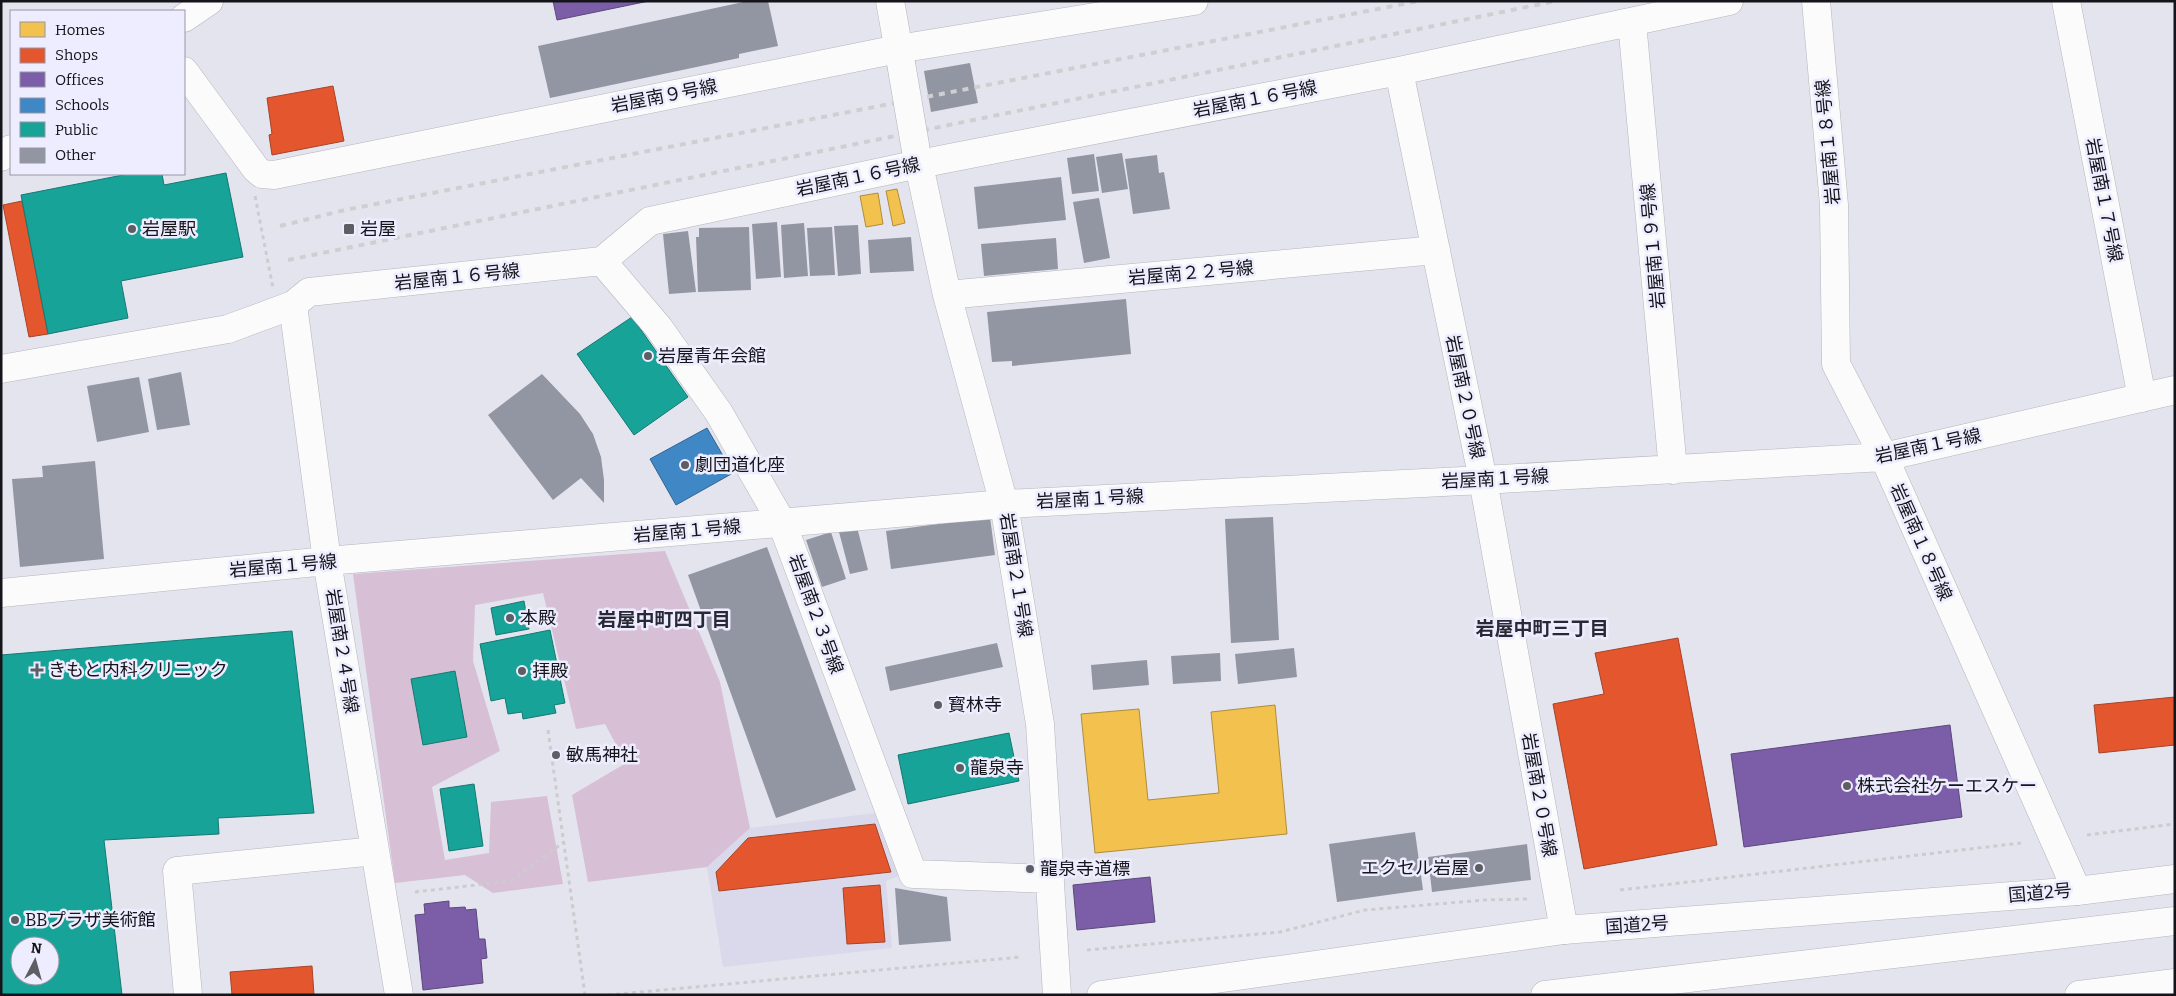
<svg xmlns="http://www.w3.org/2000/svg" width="2176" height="996" font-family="Bitter,'Noto Sans JP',serif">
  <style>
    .built { fill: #dad9eb }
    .forest { fill: #d7bfd5 }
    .homes { fill: #f2c14e; stroke: #af8d3e }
    .shops { fill: #e4572e; stroke: #a64328 }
    .offices { fill: #7b5ea7; stroke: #5c487d }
    .schools { fill: #3f88c5; stroke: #326592 }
    .public { fill: #17a398; stroke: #167872; fill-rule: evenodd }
    .building { fill: #9295a2 }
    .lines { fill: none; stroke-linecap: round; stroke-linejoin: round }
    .minor-casing { stroke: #b5b4bc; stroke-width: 29 }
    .tertiary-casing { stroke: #b5b4bc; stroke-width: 29 }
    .trunk-casing { stroke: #b5b4bc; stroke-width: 29 }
    .path { stroke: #cccccf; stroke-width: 3; stroke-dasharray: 4 4; stroke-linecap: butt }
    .minor { stroke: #fbfbfc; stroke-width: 28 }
    .tertiary { stroke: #fbfbfc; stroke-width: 28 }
    .trunk { stroke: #fbfbfc; stroke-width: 28 }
    .rail { stroke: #cfcfd1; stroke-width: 4; stroke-dasharray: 6 6; stroke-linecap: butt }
    .minor-bridge-casing { stroke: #b5b4bc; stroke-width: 29; stroke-linecap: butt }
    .path-bridge { stroke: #cccccf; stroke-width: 3; stroke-dasharray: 4 4; stroke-linecap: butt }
    .minor-bridge { stroke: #fbfbfc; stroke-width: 28 }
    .poi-dot { fill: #5d5d64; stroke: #eeedff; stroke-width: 2 }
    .labels { text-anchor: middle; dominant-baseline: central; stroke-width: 5; stroke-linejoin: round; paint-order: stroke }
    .street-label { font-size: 18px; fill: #14141a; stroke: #eeedff }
    .poi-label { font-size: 18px; fill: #14141a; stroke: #eeedff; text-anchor: start }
    .neighbourhood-label { font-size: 19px; font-weight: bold; fill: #292835; stroke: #eeedff }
  </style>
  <rect width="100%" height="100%" fill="#e4e4ee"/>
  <path class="built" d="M876 813 902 875 886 881 892 948 723 967 707 867 750 828Z"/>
  <path class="forest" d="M665 551 720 682 750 828 707 867 588 882 572 795 626 763 605 724 576 729 543 593 475 605 473 661 500 751 432 787 445 860 489 853 491 802 547 796 563 884 493 893 465 875 395 883 353 574Z"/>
  <path class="homes" d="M897 189 905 223 893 226 886 191Z
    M878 193 883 224 866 227 860 196Z
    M1275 705 1287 834 1095 853 1081 714 1139 709 1148 800 1219 793 1211 712Z"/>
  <path class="shops" d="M333 86 344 141 272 155 269 135 272 134 267 98Z
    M22 201 48 334 29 337 3 205Z
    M1678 638 1717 845 1584 869 1553 704 1604 694 1595 653Z
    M2175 697V745L2099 753 2094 705Z
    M875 824 891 872 719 891 716 872 748 838Z
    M880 885 885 942 847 944 843 888Z
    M312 966 314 995H232L230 972Z"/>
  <path class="offices" d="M553 1H649L557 20Z
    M1950 725 1962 817 1744 847 1731 754Z
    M1150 877 1155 922 1077 930 1073 885Z
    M449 901V908L465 907 466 910 476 909 479 939H485L487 958 481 959 483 983 423 990 415 915 425 914 424 904Z"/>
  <path class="schools" d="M707 428 733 473 676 505 650 459Z"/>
  <path class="public" d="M226 173 243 257 121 281 128 318 48 334 21 195 128 174H162L164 185Z
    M632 317 688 397 634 435 577 354Z
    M524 601 529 629 496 635 491 608Z
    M550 630 565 703 554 705 556 713 523 719 522 712 508 714 505 698 491 701 480 644Z
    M292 631 314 813 218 818 219 834 104 840 122 995H1V655ZM20 946H50V976H20Z
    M455 671 467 737 423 745 411 679Z
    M1009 733 1019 781 908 804 898 755Z
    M474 784 483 846 449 851 440 789Z"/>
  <path class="building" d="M748 1H768L778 46 739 54V58L550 98 538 46Z
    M970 63 978 103 931 112 924 71Z
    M1122 153 1128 189 1102 193 1096 157Z
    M1094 154 1099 191 1072 194 1067 158Z
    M1157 155 1159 173 1164 172 1170 209 1133 214 1125 159Z
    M1061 177 1066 220 978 229 974 187Z
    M1099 198 1110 258 1084 263 1073 202Z
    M777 222 781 277 756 279 752 224Z
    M804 223 808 276 784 278 781 225Z
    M858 225 861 274 838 276 834 226Z
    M749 227 751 290 698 292 696 237H699V228Z
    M832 227 835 275 810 276 807 228Z
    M688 231 696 292 669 294 663 234Z
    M911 237 914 271 870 273 868 240Z
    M1056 238 1058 269 984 276 981 244Z
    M1126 299 1131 354 1012 366V361L992 362 987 312Z
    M181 372 190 425 157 430 148 379Z
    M542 374 580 414 593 434 601 457 604 480V503L581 478 553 500 488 415Z
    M139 377 149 432 97 442 87 386Z
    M95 461 104 559 20 567 12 479 43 477 42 466Z
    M990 517 995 555 891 569 886 531Z
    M1273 517 1279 640 1231 643 1225 519Z
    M857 527 868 570 850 574 839 532Z
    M831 532 846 579 822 587 806 540Z
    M767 547 856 790 776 818 688 575Z
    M997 643 1003 667 890 691 885 667Z
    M1294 648 1297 677 1238 684 1235 654Z
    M1220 653 1221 681 1173 684 1171 656Z
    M1147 660 1149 685 1093 690 1091 665Z
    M1415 832 1423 890 1337 902 1329 844Z
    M1527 844 1531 880 1432 892 1428 857Z
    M895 888 947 897 951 941 899 945Z"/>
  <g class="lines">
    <defs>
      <path id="minor" d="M890 1 901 63
        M1816 1 1834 205 1836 364 1884 457 2077 891
        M2066 1 2142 398
        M1632 22 1673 470
        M184 71 256 169 262 174 274 175 898 49 1194 1
        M1399 71 1483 480 1564 930
        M916 151 947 295 1004 504 1040 724 1057 995
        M602 261 659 328 719 413 782 523 913 874 1050 879
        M947 295 1436 250
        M293 305 327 561 399 995
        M1 369 228 329 293 305 309 292 602 261 650 221 919 164 1399 71 1729 1
        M1 593 327 561 1004 504 1483 480 1884 457 2175 390
        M188 995 177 871 375 851"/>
      <path id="tertiary" d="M184 18 209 1
        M1 157 11 149"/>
      <path id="trunk" d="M1101 995 1564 930 2077 891 2175 879
        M1545 995 2175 921
        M2079 995 2175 983"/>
    </defs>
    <use href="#minor" class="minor-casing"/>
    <use href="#tertiary" class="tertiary-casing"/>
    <use href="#trunk" class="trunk-casing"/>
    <path class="path" d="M548 730 585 995
      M2087 835 2175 824
      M1620 890 2021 843
      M415 892 511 881 564 842
      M1087 950 1280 932 1365 910 1485 900 1527 899
      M608 995 1021 957"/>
    <use href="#minor" class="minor"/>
    <use href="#tertiary" class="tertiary"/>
    <use href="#trunk" class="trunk"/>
    <path class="rail" d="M280 226 345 210 1419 1
      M288 260 1556 1"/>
    <defs>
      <path id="minor-bridge" d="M901 63 916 151"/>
    </defs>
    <use href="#minor-bridge" class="minor-bridge-casing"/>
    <path class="path-bridge" d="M255 196 273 288"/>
    <use href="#minor-bridge" class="minor-bridge"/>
  </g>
  <g class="poi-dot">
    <circle cx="132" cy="229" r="5"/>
    <rect x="343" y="223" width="12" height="12" rx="2.5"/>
    <circle cx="648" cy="356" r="5"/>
    <circle cx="685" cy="465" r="5"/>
    <circle cx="510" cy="618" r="5"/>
    <path d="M34.5 662.5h5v5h5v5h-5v5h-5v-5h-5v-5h5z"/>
    <circle cx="522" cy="671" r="5"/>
    <circle cx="938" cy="705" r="5"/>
    <circle cx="556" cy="755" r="5"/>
    <circle cx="960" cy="768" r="5"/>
    <circle cx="1847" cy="786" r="5"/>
    <circle cx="1479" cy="868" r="5"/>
    <circle cx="1030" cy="869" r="5"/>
    <circle cx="15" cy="920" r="5"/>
  </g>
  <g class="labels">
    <g class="street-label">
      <text transform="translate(664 96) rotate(-11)">岩屋南９号線</text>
      <text transform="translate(1255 99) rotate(-11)">岩屋南１６号線</text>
      <text transform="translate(1828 142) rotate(-95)">岩屋南１８号線</text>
      <text transform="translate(858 177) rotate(-12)">岩屋南１６号線</text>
      <text transform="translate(2104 200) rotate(79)">岩屋南１７号線</text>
      <text transform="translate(1653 246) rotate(-95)">岩屋南１９号線</text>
      <text transform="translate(1191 273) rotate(-5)">岩屋南２２号線</text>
      <text transform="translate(457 277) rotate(-6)">岩屋南１６号線</text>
      <text transform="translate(1465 397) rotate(78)">岩屋南２０号線</text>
      <text transform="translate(1928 446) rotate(-12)">岩屋南１号線</text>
      <text transform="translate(1495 479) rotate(-3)">岩屋南１号線</text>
      <text transform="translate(1090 499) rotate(-3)">岩屋南１号線</text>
      <text transform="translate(687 531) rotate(-5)">岩屋南１号線</text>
      <text transform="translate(1921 542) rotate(66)">岩屋南１８号線</text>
      <text transform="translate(283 566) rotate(-5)">岩屋南１号線</text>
      <text transform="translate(1016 575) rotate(81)">岩屋南２１号線</text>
      <text transform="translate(816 614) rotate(70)">岩屋南２３号線</text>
      <text transform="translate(342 651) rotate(81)">岩屋南２４号線</text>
      <text transform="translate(1539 795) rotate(80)">岩屋南２０号線</text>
      <text transform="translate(2040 893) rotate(-5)">国道2号</text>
      <text transform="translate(1637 925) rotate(-4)">国道2号</text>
    </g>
    <g class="poi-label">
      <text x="142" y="229">岩屋駅</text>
      <text x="360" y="229">岩屋</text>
      <text x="658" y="356">岩屋青年会館</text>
      <text x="695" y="465">劇団道化座</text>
      <text x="520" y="618">本殿</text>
      <text x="48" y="670">きもと内科クリニック</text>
      <text x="532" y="671">拝殿</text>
      <text x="948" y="705">寳林寺</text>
      <text x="566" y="755">敏馬神社</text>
      <text x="970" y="768">龍泉寺</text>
      <text x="1857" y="786">株式会社ケーエスケー</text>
      <text x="1469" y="868" text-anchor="end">エクセル岩屋</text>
      <text x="1040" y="869">龍泉寺道標</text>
      <text x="25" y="920">BBプラザ美術館</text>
    </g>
    <g class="neighbourhood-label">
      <text x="664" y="619">岩屋中町四丁目</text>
      <text x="1542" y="628">岩屋中町三丁目</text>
    </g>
  </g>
  <rect width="2176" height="996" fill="none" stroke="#14141a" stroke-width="5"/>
  <rect x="10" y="10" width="175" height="165" fill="#eeedff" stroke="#9796a3"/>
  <rect x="20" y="22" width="25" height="15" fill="#f2c14e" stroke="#9796a3"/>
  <text x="55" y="35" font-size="15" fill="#14141a">Homes</text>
  <rect x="20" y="48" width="25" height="15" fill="#e4572e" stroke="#9796a3"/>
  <text x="55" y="60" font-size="15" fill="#14141a">Shops</text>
  <rect x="20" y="72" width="25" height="15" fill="#7b5ea7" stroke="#9796a3"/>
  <text x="55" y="85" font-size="15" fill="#14141a">Offices</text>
  <rect x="20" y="98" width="25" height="15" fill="#3f88c5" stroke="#9796a3"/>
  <text x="55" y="110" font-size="15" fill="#14141a">Schools</text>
  <rect x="20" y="122" width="25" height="15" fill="#17a398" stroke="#9796a3"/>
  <text x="55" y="135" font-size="15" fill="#14141a">Public</text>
  <rect x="20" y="148" width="25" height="15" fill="#9295a2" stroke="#9796a3"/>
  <text x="55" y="160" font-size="15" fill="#14141a">Other</text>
  <g transform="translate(35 961) rotate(6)"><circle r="24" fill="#eeedff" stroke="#9796a3"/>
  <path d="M0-4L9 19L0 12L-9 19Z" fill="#5d5d64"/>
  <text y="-8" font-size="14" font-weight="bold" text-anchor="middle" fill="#14141a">N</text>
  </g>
</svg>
